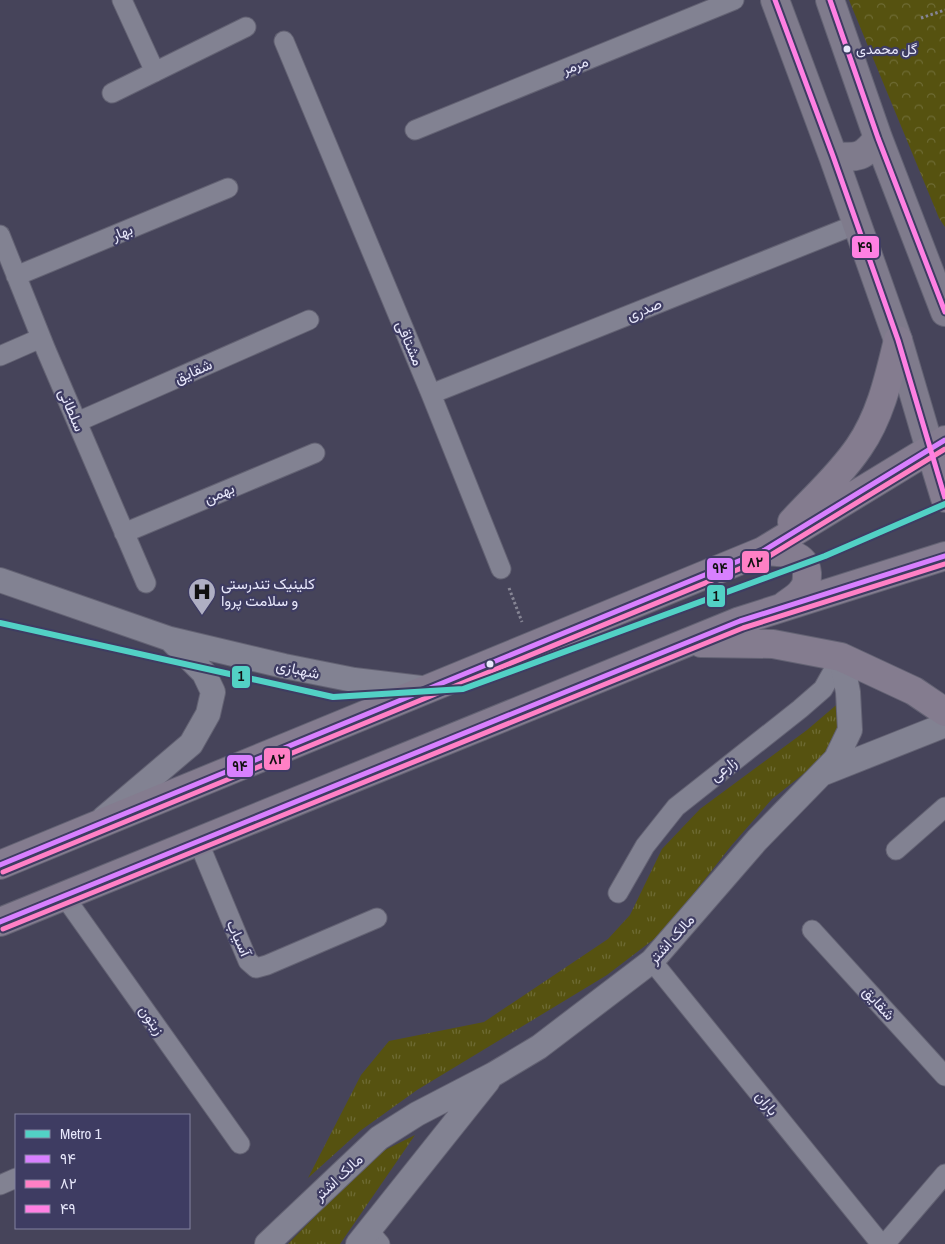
<svg xmlns="http://www.w3.org/2000/svg" width="945" height="1244" font-family="'Archivo Narrow',Vazirmatn,sans-serif">
  <style>
    .grass { fill: url(#grass-tufts) }
    .park { fill: url(#park-crowns) }
    .lines { fill: none; stroke-linecap: round; stroke-linejoin: round }
    .minor-casing { stroke: #636273; stroke-width: 21 }
    .tertiary-casing { stroke: #636273; stroke-width: 26 }
    .secondary-casing { stroke: #636273; stroke-width: 30 }
    .primary-casing { stroke: #636273; stroke-width: 30 }
    .path { stroke: #868594; stroke-width: 3; stroke-dasharray: 2.5 2.5; stroke-linecap: butt }
    .minor { stroke: #828292; stroke-width: 19 }
    .tertiary { stroke: #828292; stroke-width: 24 }
    .secondary { stroke: #7f7b8c; stroke-width: 28 }
    .primary { stroke: #847c8f; stroke-width: 28 }
    .bus-1-casing { stroke: #3e3c62; stroke-width: 9 }
    .bus-2-casing { stroke: #3e3c62; stroke-width: 9 }
    .bus-3-casing { stroke: #3e3c62; stroke-width: 9 }
    .bus-1 { stroke: #d880ff; stroke-width: 5 }
    .bus-2 { stroke: #ff80c5; stroke-width: 5 }
    .bus-3 { stroke: #ff80e3; stroke-width: 5 }
    .metro-1-casing { stroke: #3e3c62; stroke-width: 10 }
    .metro-1 { stroke: #52d1c5; stroke-width: 6 }
    .bus-dot { fill: #e8e8fb; stroke: #3e3c62; stroke-width: 2 }
    .labels { text-anchor: middle; dominant-baseline: central; stroke-width: 4.5; stroke-linejoin: round; paint-order: stroke }
    .bus-label { font-size: 14px; fill: #e8e8fb; stroke: #3e3c62; text-anchor: start }
    .street-label { font-size: 15px; fill: #e8e8fb; stroke: #3e3c62 }
    .poi-label { font-size: 15px; fill: #e8e8fb; stroke: #3e3c62; text-anchor: start }
    .line-badge { stroke: #3e3c62; stroke-width: 2 }
    .pale-badge-label { font-size: 14px; text-anchor: middle; font-weight: bold; fill: #111 }
  </style>
  <defs>
    <pattern id="grass-tufts" width="24" height="20" patternUnits="userSpaceOnUse" patternTransform="scale(1.25)"><rect width="24" height="20" fill="#565210"/><path d="M3 7l-1-3M5 7V3M7 7l1-3M15 17l-1-3M17 17v-4M19 17l1-3" fill="none" stroke="#6e6b34"/></pattern>
    <pattern id="park-crowns" width="20" height="18" patternUnits="userSpaceOnUse" patternTransform="scale(1.25)"><rect width="20" height="18" fill="#565210"/><path d="M2 6a3 3 0 1 1 6 0M12 15a3 3 0 1 1 6 0" fill="none" stroke="#6e6b34"/></pattern>
  </defs>
  <rect width="100%" height="100%" fill="#46445a"/>
  <path class="grass" d="M841 701 839 730 826 756 772 799 731 846 687 902 658 936 607 975 417 1090 360 1131 308 1178 361 1075 389 1041 484 1022 608 939 630 915 662 849 700 809 807 730Z
    M415 1135 340 1244H288L375 1155Z"/>
  <path class="park" d="M849 0H945V227L939 218Z"/>
  <g class="lines">
    <defs>
      <path id="minor" d="M122 0 155 72
        M284 41 431 394 501 569
        M112 93 246 27
        M415 130 734 0
        M0 235 46 350 146 583
        M16 276 228 188
        M0 356 41 338
        M431 394 857 224
        M77 422 309 320
        M124 533 315 453
        M198 841 248 961 256 968 267 965 377 918
        M896 850 945 807
        M618 893 645 846 676 807 800 709 823 689 841 657
        M64 896 240 1144
        M812 930 945 1076
        M652 961 881 1244
        M0 1185 16 1178
        M368 1230 380 1244
        M885 1244 945 1174"/>
      <path id="tertiary" d="M0 580 170 639 284 666 354 680 429 689
        M824 773 945 725
        M104 818 191 744 208 714 213 692 204 673 170 639
        M267 1244 379 1138 417 1114 494 1074 539 1047 652 961 757 840 836 759 850 730 848 692 841 657
        M358 1244 488 1081"/>
      <path id="secondary" d="M775 0 833 156 898 340 930 449
        M830 0 878 138 945 312
        M833 156C858 158 863 158 878 138"/>
      <path id="primary" d="M930 449 945 498
        M792 522C814 498 840 475 859 447 881 415 889 377 898 340
        M763 551C779 552 805 551 807 573 807 580 807 585 802 591 798 597 790 601 784 606
        M701 643 773 644 841 657 914 691 945 712
        M0 865 763 551 945 440
        M0 922 740 621 945 556"/>
    </defs>
    <use href="#minor" class="minor-casing"/>
    <use href="#tertiary" class="tertiary-casing"/>
    <use href="#secondary" class="secondary-casing"/>
    <use href="#primary" class="primary-casing"/>
    <path class="path" d="M921 18 945 10
      M509 588 522 622"/>
    <use href="#minor" class="minor"/>
    <use href="#tertiary" class="tertiary"/>
    <use href="#secondary" class="secondary"/>
    <use href="#primary" class="primary"/>
    <defs>
      <path id="bus-1" d="M0 865 763 551 945 440
        M0 922 740 621 945 556"/>
      <path id="bus-2" d="M3 872 766 558 945 449
        M3 929 743 628 945 564"/>
      <path id="bus-3" d="M775 0 833 156 898 340 945 498
        M830 0 878 138 945 312"/>
    </defs>
    <use href="#bus-1" class="bus-1-casing"/>
    <use href="#bus-2" class="bus-2-casing"/>
    <use href="#bus-3" class="bus-3-casing"/>
    <use href="#bus-1" class="bus-1"/>
    <use href="#bus-2" class="bus-2"/>
    <use href="#bus-3" class="bus-3"/>
    <defs>
      <path id="metro-1" d="M0 623 333 697 463 689 825 556 945 504"/>
    </defs>
    <use href="#metro-1" class="metro-1-casing"/>
    <use href="#metro-1" class="metro-1"/>
  </g>
  <defs>
    <symbol id="hospital-pin" viewBox="-11 -11 22 30"><path d="M0 17L-7.5 6A9.5 9.5 0 1 1 7.5 6Z" fill="#afafc3" stroke="#3e3c62"/><path d="M-5-5h3v3.5h4V-5h3V5h-3V1.5h-4V5h-3Z" fill="#111"/></symbol>
  </defs>
  <g fill-rule="evenodd">
    <use href="#hospital-pin" x="186" y="576" width="32" height="43"/>
  </g>
  <g class="bus-dot">
    <circle cx="847" cy="49" r="4.5"/>
    <circle cx="490" cy="664" r="4.5"/>
  </g>
  <g class="labels">
    <g class="bus-label">
      <text x="856" y="49">گل محمدی</text>
    </g>
    <g class="street-label">
      <text transform="translate(575 65) rotate(-22)">مرمر</text>
      <text transform="translate(122 232) rotate(-22)">بهار</text>
      <text transform="translate(644 309) rotate(-22)">صدری</text>
      <text transform="translate(410 343) rotate(67)">مشتاقی</text>
      <text transform="translate(193 371) rotate(-24)">شقایق</text>
      <text transform="translate(72 410) rotate(67)">سلطانی</text>
      <text transform="translate(219 493) rotate(-23)">بهمن</text>
      <text transform="translate(298 669) rotate(12)">شهبازی</text>
      <text transform="translate(723 769) rotate(-38)">زارعی</text>
      <text transform="translate(239 938) rotate(66)">آسیاب</text>
      <text transform="translate(671 939) rotate(-48)">مالک اشتر</text>
      <text transform="translate(879 1003) rotate(48)">شقایق</text>
      <text transform="translate(152 1020) rotate(55)">زیتون</text>
      <text transform="translate(767 1103) rotate(51)">باران</text>
      <text transform="translate(338 1177) rotate(-43)">مالک اشتر</text>
    </g>
    <g class="poi-label">
      <text x="221" y="583">کلینیک تندرستی<tspan x="221" dy="17">و سلامت پروا</tspan></text>
    </g>
  </g>
  <g class="line-badge">
    <rect x="851" y="235" width="29" height="24" rx="5" fill="#ff80e3"/>
    <rect x="741" y="550" width="29" height="24" rx="5" fill="#ff80c5"/>
    <rect x="706" y="557" width="28" height="24" rx="5" fill="#d880ff"/>
    <rect x="706" y="584" width="20" height="24" rx="5" fill="#52d1c5"/>
    <rect x="231" y="665" width="20" height="24" rx="5" fill="#52d1c5"/>
    <rect x="263" y="747" width="28" height="24" rx="5" fill="#ff80c5"/>
    <rect x="226" y="754" width="28" height="24" rx="5" fill="#d880ff"/>
  </g>
  <g class="pale-badge-label">
    <text x="865" y="252">۴۹</text>
    <text x="755" y="567">۸۲</text>
    <text x="720" y="573">۹۴</text>
    <text x="716" y="601">1</text>
    <text x="241" y="681">1</text>
    <text x="277" y="764">۸۲</text>
    <text x="240" y="771">۹۴</text>
  </g>
  <rect x="15" y="1114" width="175" height="115" fill="#3e3c62" stroke="#82819f"/>
  <rect x="25" y="1130" width="25" height="8" fill="#52d1c5" stroke="#82819f"/>
  <text x="60" y="1139" font-size="15" fill="#e8e8fb">Metro 1</text>
  <rect x="25" y="1155" width="25" height="8" fill="#d880ff" stroke="#82819f"/>
  <text x="60" y="1164" font-size="15" fill="#e8e8fb">۹۴</text>
  <rect x="25" y="1180" width="25" height="8" fill="#ff80c5" stroke="#82819f"/>
  <text x="60" y="1189" font-size="15" fill="#e8e8fb">۸۲</text>
  <rect x="25" y="1205" width="25" height="8" fill="#ff80e3" stroke="#82819f"/>
  <text x="60" y="1214" font-size="15" fill="#e8e8fb">۴۹</text>
</svg>
